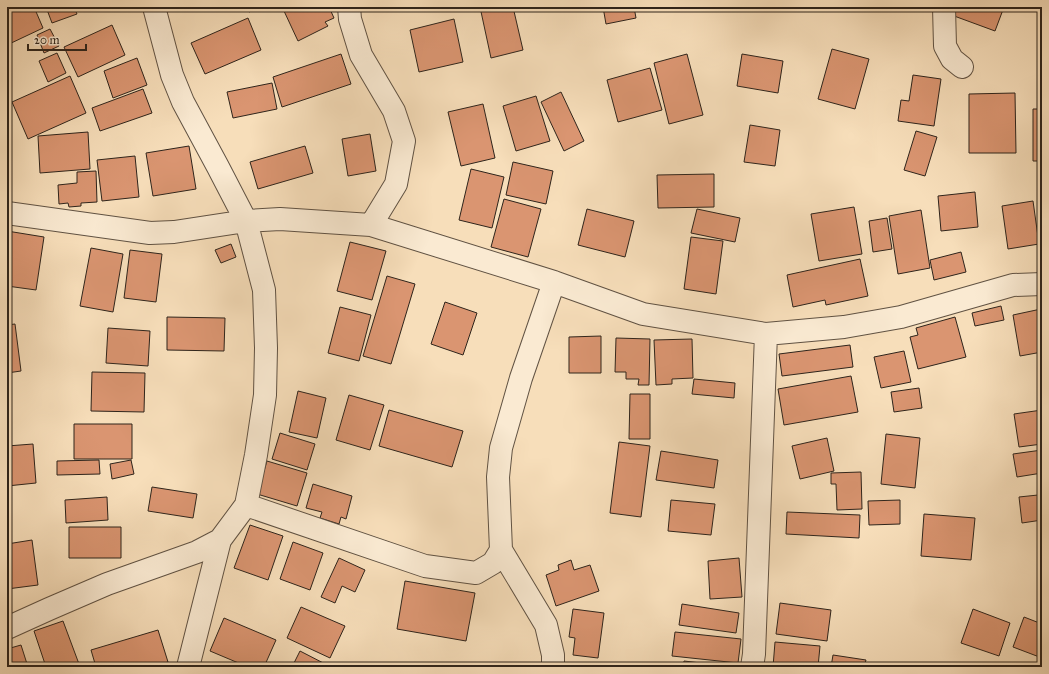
<svg xmlns="http://www.w3.org/2000/svg" width="1049" height="674" font-family="'IM FELL Great Primer',serif">
  <style>
    .building { fill: #da9571; stroke: #2e241b }
    .lines { fill: none; stroke-linecap: round; stroke-linejoin: round }
    .minor-casing { stroke: #605243; stroke-width: 24 }
    .minor { stroke: #faead2; stroke-width: 22 }
  </style>
  <rect width="100%" height="100%" fill="#f7deba"/>
  <filter id="stains"><feTurbulence type="fractalNoise" baseFrequency=".005" numOctaves="4"/><feColorMatrix values="0 0 0 0 .2 0 0 0 0 .09 0 0 0 0 .02 0 0 0 .5 -.17"/></filter>
  <radialGradient id="worn" r=".72"><stop offset=".6" stop-color="#630" stop-opacity="0"/><stop offset="1" stop-color="#630" stop-opacity=".3"/></radialGradient>
  <path class="building" d="M7 7H34L43 28 7 45Z
    M46 7H74L77 14 52 23Z
    M247 7H262L249 12Z
    M292 7H321L323 9 329 7 334 18 325 22 328 26 298 41 284 11Z
    M480 7H513L523 50 491 58Z
    M603 7H634L636 18 606 24Z
    M948 7H1004L995 31 946 13Z
    M248 18 261 50 205 74 191 43Z
    M454 19 463 62 419 72 410 30Z
    M112 25 125 55 78 77 64 47Z
    M50 29 59 46 44 53 37 35Z
    M832 49 869 59 855 109 818 99Z
    M57 53 66 73 48 82 39 61Z
    M341 54 351 84 282 107 273 77Z
    M687 54 703 115 669 124 654 63Z
    M742 54 783 61 778 93 737 86Z
    M137 58 147 85 113 98 104 71Z
    M650 68 662 110 618 122 607 80Z
    M913 75 941 79 934 126 898 121 901 100 909 101Z
    M70 76 86 113 28 139 12 102Z
    M272 83 277 109 233 118 227 92Z
    M143 89 152 113 100 131 92 108Z
    M561 92 584 141 564 151 541 102Z
    M1015 93 1016 153H969V94Z
    M536 96 550 141 516 151 503 106Z
    M483 104 495 158 461 166 448 112Z
    M1033 109H1042V161H1033Z
    M750 125 780 130 775 166 744 162Z
    M916 131 937 137 925 176 904 170Z
    M88 132 90 169 40 173 38 136Z
    M370 134 376 171 348 176 342 139Z
    M189 146 196 189 153 196 146 153Z
    M305 146 313 173 258 189 250 162Z
    M135 156 139 197 102 201 97 160Z
    M513 162 553 171 546 204 506 195Z
    M471 169 504 177 492 228 459 220Z
    M96 171 97 202 81 203V206L69 207 68 203 59 204 58 185 77 183V172Z
    M714 174V207L658 208 657 175Z
    M1042 183V206L1039 184Z
    M975 192 978 227 941 231 938 196Z
    M504 199 541 209 528 257 491 247Z
    M1033 201 1039 244 1008 249 1002 206Z
    M854 207 862 254 819 261 811 214Z
    M587 209 634 221 625 257 578 245Z
    M697 209 740 218 735 242 691 233Z
    M921 210 930 268 898 274 889 216Z
    M887 218 892 249 873 252 869 221Z
    M7 231 44 237 36 290 7 286Z
    M691 237 723 241 716 294 684 289Z
    M350 242 386 251 372 300 337 291Z
    M231 244 236 257 221 263 215 250Z
    M91 248 123 254 113 312 80 306Z
    M130 250 162 254 156 302 124 298Z
    M961 252 966 272 934 280 930 260Z
    M860 259 868 296 826 305 825 300 793 307 787 275Z
    M387 276 415 284 391 364 363 356Z
    M445 302 477 313 463 355 431 344Z
    M1001 306 1004 320 975 326 972 313Z
    M340 307 371 315 359 361 328 353Z
    M1041 309 1042 317V352L1020 356 1013 315Z
    M167 317 225 318 224 351 167 350Z
    M955 317 966 357 918 369 910 337 918 335 916 328Z
    M15 324 21 371 7 373V325Z
    M108 328 150 331 148 366 106 363Z
    M601 336V373H569V337Z
    M616 338 650 339 649 385H638L639 379H626V372H615Z
    M692 339 693 378 672 379V384L656 385 654 340Z
    M850 345 853 367 782 376 779 354Z
    M904 351 911 382 881 388 874 357Z
    M92 372 145 373 144 412 91 411Z
    M851 376 858 412 784 425 778 389Z
    M694 379 735 383 734 398 692 394Z
    M919 388 922 408 894 412 891 392Z
    M298 391 326 398 317 438 289 432Z
    M630 394H650V439H629Z
    M349 395 384 405 370 450 336 440Z
    M389 410 463 431 452 467 379 446Z
    M1042 410V444L1019 447 1014 414Z
    M74 424H132V459H74Z
    M280 433 315 444 307 470 272 459Z
    M886 434 920 438 915 488 881 484Z
    M827 438 834 471 800 479 792 446Z
    M619 442 650 446 641 517 610 513Z
    M33 444 36 483 7 486V446Z
    M1042 450V473L1017 477 1013 454Z
    M661 451 718 460 714 488 656 480Z
    M99 460 100 474 57 475V461Z
    M131 460 134 474 112 479 110 464Z
    M267 461 307 473 297 506 257 494Z
    M861 472 862 509 837 510 836 484H831V473Z
    M313 484 352 496 346 519 341 517 339 524 320 518 322 512 306 508Z
    M152 487 197 494 193 518 148 511Z
    M1038 495V502L1042 501V520L1022 523 1019 497Z
    M107 497 108 520 66 523 65 500Z
    M671 500 715 504 711 535 668 531Z
    M900 500V524L869 525 868 501Z
    M787 512 860 515 859 538 786 534Z
    M924 514 975 518 971 560 921 556Z
    M250 525 283 536 268 580 234 568Z
    M69 527H121V558H69Z
    M32 540 38 585 7 589V544Z
    M293 542 323 553 310 590 280 579Z
    M339 558 365 570 355 592 342 586 335 603 321 597Z
    M739 558 742 597 710 599 708 561Z
    M571 560 574 570 590 565 599 591 556 606 546 575 559 570 558 565Z
    M405 581 475 593 466 641 397 629Z
    M780 603 831 610 827 641 776 634Z
    M682 604 739 613 736 633 679 625Z
    M301 607 345 626 330 658 287 638Z
    M573 609 604 613 598 658 573 655 575 638 569 637Z
    M973 609 1010 623 999 656 961 643Z
    M1024 617 1042 624V658L1013 647Z
    M224 618 276 640 264 667H248L210 651Z
    M63 621 79 664 69 667H46L34 631Z
    M158 630 168 662 150 667H96L91 650Z
    M675 632 741 639 738 663 672 656Z
    M775 642 820 646 818 667H773Z
    M21 645 28 667H7V649Z
    M300 651 331 667H292Z
    M833 655 866 660 864 667H831Z
    M684 661 718 665V667H683Z
    M885 664 901 667H884Z"/>
  <g class="lines">
    <defs>
      <path id="minor" d="M154 7 172 75 183 102 218 167 246 221 264 290 266 348 265 395 256 455 246 505 220 540 188 667
        M349 7 350 19 361 55 394 111 404 141 396 184 371 225
        M944 7 945 46 952 59 962 67
        M7 213 150 233 174 232 246 221 280 219 371 225 554 282 643 314 766 334 844 327 901 317 1013 285 1042 284
        M246 505 425 566 476 573 493 563 501 550
        M7 628 49 609 107 584 197 552 220 540
        M553 667V655L546 625 501 550 498 477 501 448 521 378 554 282
        M752 667 754 654 766 334"/>
    </defs>
    <use href="#minor" class="minor-casing"/>
    <use href="#minor" class="minor"/>
  </g>
  <rect width="1049" height="674" fill="none" stroke="#f7deba" stroke-width="24"/>
  <rect x="8" y="8" width="1033" height="658" fill="none" stroke="#2e241b" stroke-width="2"/>
  <rect x="12" y="12" width="1025" height="650" fill="none" stroke="#2e241b"/>
  <path d="M28 44v6h58v-6" fill="none" stroke="#2e241b" stroke-width="2"/>
  <text x="34" y="44" font-size="12" fill="#2e241b" stroke="#faead2" stroke-width="3" paint-order="stroke">20 m</text>
  <rect width="100%" height="100%" filter="url(#stains)"/>
  <rect width="100%" height="100%" fill="url(#worn)"/>
</svg>
